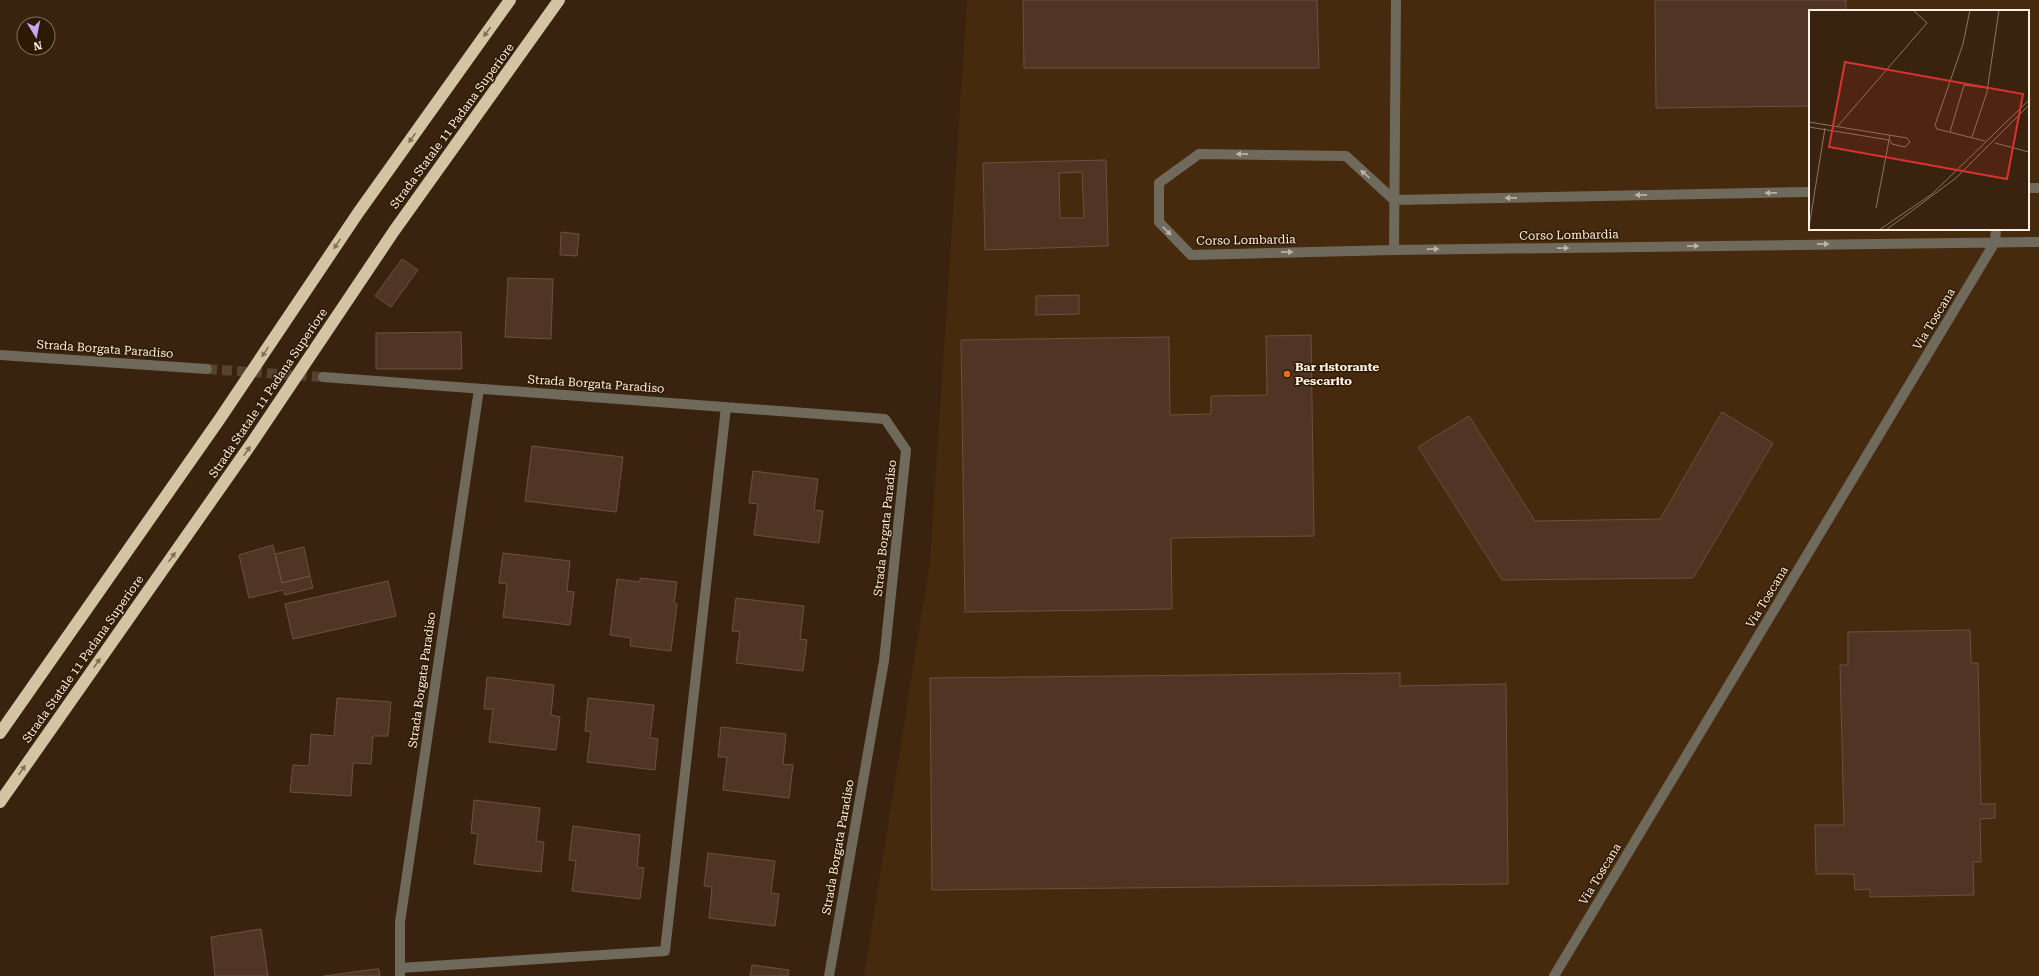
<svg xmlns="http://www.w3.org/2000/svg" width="2039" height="976" font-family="'Roboto Serif',serif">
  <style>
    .built { fill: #452a0e; fill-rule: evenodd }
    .building { fill: #503525; stroke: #6d5040; fill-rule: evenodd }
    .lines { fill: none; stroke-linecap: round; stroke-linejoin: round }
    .minor-tunnel { stroke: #57422e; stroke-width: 10; stroke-dasharray: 10 5; stroke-linecap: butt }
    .minor { stroke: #706a5d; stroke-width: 10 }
    .highway { stroke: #d3c5a4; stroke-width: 12 }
    .oneway { fill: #807054 }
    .oneway2 { fill: #bfb4a7 }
    .food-dot { fill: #e8710a; stroke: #2e1a04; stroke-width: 1.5 }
    .labels { text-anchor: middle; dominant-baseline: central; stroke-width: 3; stroke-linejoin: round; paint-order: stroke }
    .street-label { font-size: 12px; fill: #fff0e3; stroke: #2e1a04 }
    .poi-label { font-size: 12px; font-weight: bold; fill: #fff0e3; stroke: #2e1a04; text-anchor: start }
    .inset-road { fill: none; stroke: #887563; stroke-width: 1 }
    .view { fill: #d83231; fill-opacity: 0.15; stroke: #d83231; stroke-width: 2 }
    .inset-edge { fill: none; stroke: #fff0e3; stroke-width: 2 }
  </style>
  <rect width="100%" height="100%" fill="#39230e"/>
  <path class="built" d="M967 0H2039V976H864L930 561ZM1810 11H2028V229H1810Z"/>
  <path class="building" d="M1023 0H1317L1319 68H1024Z
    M1655 0H1846V11H1810V106L1656 108Z
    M1106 160 1108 246 985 250 983 163ZM1082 172 1084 218H1060L1059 173Z
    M561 232 579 234 577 256 560 255Z
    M402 259 418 270 391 307 375 296Z
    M508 278 553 279 551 339 505 337Z
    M1079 295V314L1036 315V296Z
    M461 332 462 369H376V333Z
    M1311 335 1314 536 1171 538 1172 609 965 612 961 340 1169 337 1170 415 1211 414V396L1267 395 1266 336Z
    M1722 412 1773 443 1693 578 1502 580 1418 447 1469 416 1535 521 1660 519Z
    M532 446 623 457 616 512 525 501Z
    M753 471 818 479 814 510 823 511 819 543 754 535 758 504 749 503Z
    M273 545 282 583 310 576 313 588 285 595 283 590 249 598 239 555Z
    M304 547 310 576 282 583 275 554Z
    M503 553 570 561 567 591 574 592 570 625 503 617 507 584 499 583Z
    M640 578 677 582 674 603 677 604 671 651 630 646 631 638 610 635 617 579 640 582Z
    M388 581 396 616 293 639 285 604Z
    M736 598 804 606 800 639 807 640 803 671 736 663 740 632 732 631Z
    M1970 630 1971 663H1978L1981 804H1995V818L1980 819 1981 862H1973L1974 895 1870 897V889L1855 890 1854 874H1816L1815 825H1844L1840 665H1848V632Z
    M1400 673V686L1506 684 1508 884 932 890 930 678Z
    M487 677 554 685 551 715 560 717 556 750 489 742 493 709H484Z
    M337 698 391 702 388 736H373L371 764 353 763 351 796 290 792 293 765 309 766 311 734 334 736Z
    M588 698 654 705 650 738 658 739 655 770 587 762 591 732 585 731Z
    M721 727 786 734 783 764 793 765 789 798 723 790 727 757H718Z
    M474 800 540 808 536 841 544 842 541 872 474 864 478 834 471 833Z
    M573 826 640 835 637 867 644 868 640 899 572 891 576 861 569 860Z
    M708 853 775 861 771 893 779 894 775 926 709 918 712 887 704 886Z
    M261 929 268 976H215L211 937Z
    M752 965 789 970 788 976H750Z
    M375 969H379L380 976H324Z"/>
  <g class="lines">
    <path class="minor-tunnel" d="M207 369 323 377"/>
    <path class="minor" d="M2028 188H2039
      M1810 192 1394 200 1346 156 1199 154 1159 183V222L1191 255 1394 250 2039 242
      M1394 250 1396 0
      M0 355 207 369
      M323 377 885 419 906 450 884 661 829 976
      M400 968 665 951 726 407
      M400 976V922L479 389
      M1554 976 1995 242 1996 229"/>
    <path class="highway" d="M0 733 219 420 358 213 510 0
      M0 802 251 444 394 231 559 0"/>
  </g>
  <defs><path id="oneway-solid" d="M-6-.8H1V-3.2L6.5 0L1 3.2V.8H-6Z"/></defs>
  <g class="oneway">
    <use href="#oneway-solid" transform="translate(487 32) rotate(126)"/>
    <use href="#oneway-solid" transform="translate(412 138) rotate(126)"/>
    <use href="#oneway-solid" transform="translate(337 244) rotate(124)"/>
    <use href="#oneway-solid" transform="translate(265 352) rotate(124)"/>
    <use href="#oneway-solid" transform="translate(247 451) rotate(-55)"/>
    <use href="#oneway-solid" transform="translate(172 557) rotate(-55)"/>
    <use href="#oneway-solid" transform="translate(97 663) rotate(-55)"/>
    <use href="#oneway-solid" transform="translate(22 770) rotate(-55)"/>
  </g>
  <g class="oneway2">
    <use href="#oneway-solid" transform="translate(1242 154) rotate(-179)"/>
    <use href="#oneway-solid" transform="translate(1365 174) rotate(-138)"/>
    <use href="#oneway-solid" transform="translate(1771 193) rotate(179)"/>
    <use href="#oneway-solid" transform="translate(1641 195) rotate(179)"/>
    <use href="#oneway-solid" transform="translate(1511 198) rotate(179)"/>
    <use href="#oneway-solid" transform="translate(1167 231) rotate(45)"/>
    <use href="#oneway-solid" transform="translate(1823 244) rotate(-1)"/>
    <use href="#oneway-solid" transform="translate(1693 246) rotate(-1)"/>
    <use href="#oneway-solid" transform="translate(1563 248) rotate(-1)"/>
    <use href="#oneway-solid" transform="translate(1433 249) rotate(-1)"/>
    <use href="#oneway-solid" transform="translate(1287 252) rotate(-1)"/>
  </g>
  <circle class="food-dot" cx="1287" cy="374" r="4"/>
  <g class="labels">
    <g class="street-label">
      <text transform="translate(452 126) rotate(-54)">Strada Statale 11 Padana Superiore</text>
      <text transform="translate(1569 235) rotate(-1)">Corso Lombardia</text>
      <text transform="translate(1246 240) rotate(-1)">Corso Lombardia</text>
      <text transform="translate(1934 319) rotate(-59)">Via Toscana</text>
      <text transform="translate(105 349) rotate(4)">Strada Borgata Paradiso</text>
      <text transform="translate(596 384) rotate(4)">Strada Borgata Paradiso</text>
      <text transform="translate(268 393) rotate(-56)">Strada Statale 11 Padana Superiore</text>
      <text transform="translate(885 528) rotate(-84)">Strada Borgata Paradiso</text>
      <text transform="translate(1767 597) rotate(-59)">Via Toscana</text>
      <text transform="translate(83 659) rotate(-55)">Strada Statale 11 Padana Superiore</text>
      <text transform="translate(422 680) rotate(-82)">Strada Borgata Paradiso</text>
      <text transform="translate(838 847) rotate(-80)">Strada Borgata Paradiso</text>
      <text transform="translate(1600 874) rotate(-59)">Via Toscana</text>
    </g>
    <g class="poi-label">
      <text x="1295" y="367">Bar ristorante<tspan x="1295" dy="14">Pescarito</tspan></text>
    </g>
  </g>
  <g transform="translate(1809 10)">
    <rect width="220" height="220" fill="#39230e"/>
    <path class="inset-road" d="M161 0 154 34 126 115 128 119 176 131M0 112 98 128 101 132 96 137 83 134 80 130 0 117M28 117 118 13 104 0M141 122 155 75 178 78M163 127 178 82 190 0M186 133 220 142M67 198 81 125M0 217 16 118M70 220 123 184 220 90M77 220 147 168 220 95"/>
    <path class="view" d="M36 52 214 84 198 169 20 137Z"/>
    <rect width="220" height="220" class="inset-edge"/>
  </g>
  <g transform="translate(36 36) rotate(170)"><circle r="19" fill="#2e1a04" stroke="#82705d"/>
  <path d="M0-3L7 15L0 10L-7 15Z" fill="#c5a7f1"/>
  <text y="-6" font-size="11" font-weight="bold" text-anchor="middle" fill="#fff0e3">N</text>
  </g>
</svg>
